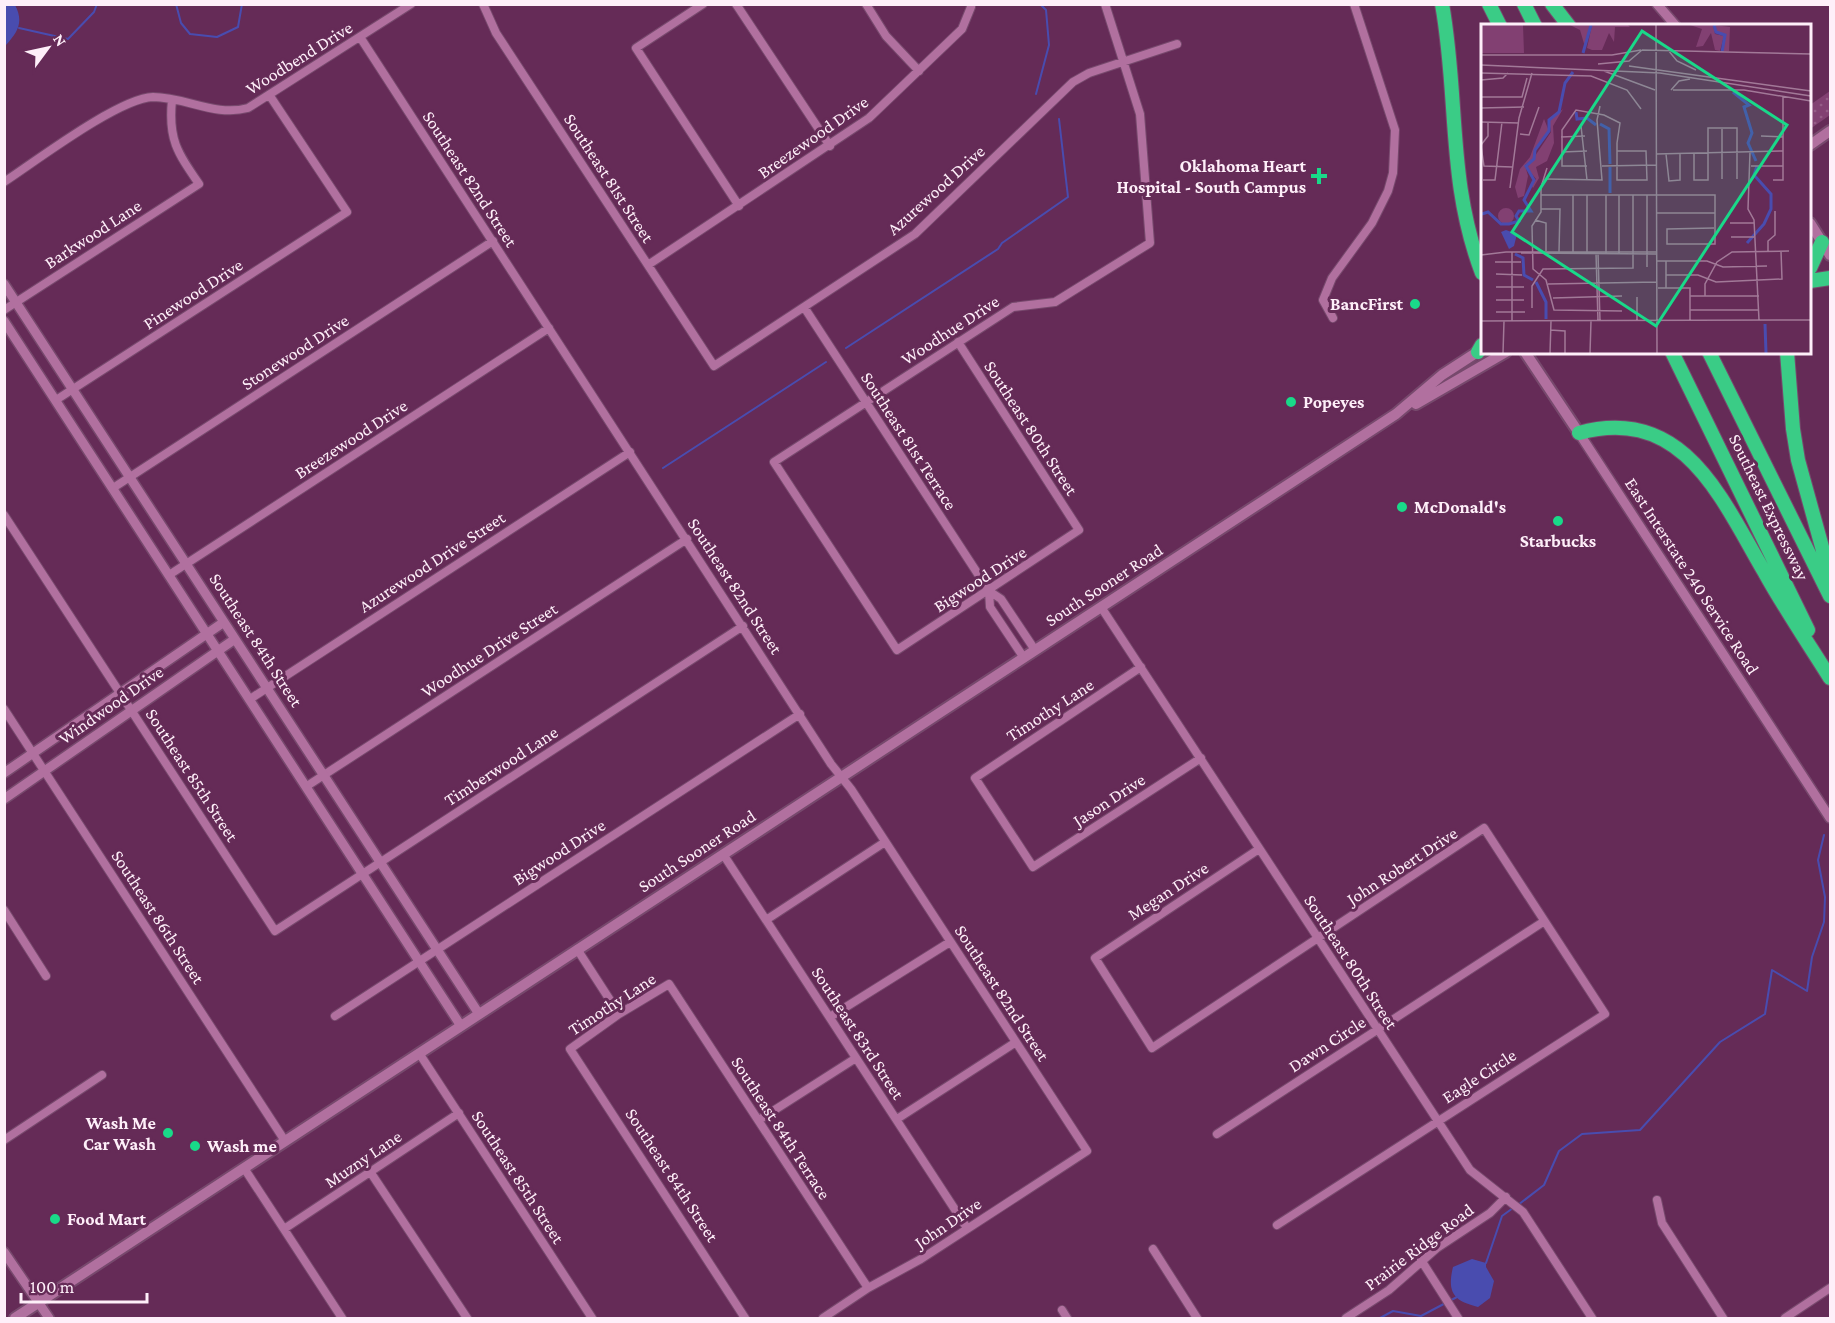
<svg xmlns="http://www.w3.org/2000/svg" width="1835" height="1323" font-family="'Crimson Pro',serif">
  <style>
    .grass { fill: url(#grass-dots) }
    .water { fill: #494caf }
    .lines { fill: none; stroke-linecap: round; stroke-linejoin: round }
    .stream { stroke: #494caf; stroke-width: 2 }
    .minor-casing { stroke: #77496d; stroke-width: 10 }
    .tertiary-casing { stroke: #77496d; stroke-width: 12 }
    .secondary-casing { stroke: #77496d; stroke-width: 14 }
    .motorway-casing { stroke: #77496d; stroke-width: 16 }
    .minor { stroke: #b1709f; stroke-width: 8 }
    .tertiary { stroke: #b1709f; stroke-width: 9 }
    .secondary { stroke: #b1709f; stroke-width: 10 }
    .motorway { stroke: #3acc86; stroke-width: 14 }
    .poi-dot { fill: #19d989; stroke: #652b57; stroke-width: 2 }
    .labels { text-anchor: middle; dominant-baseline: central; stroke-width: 6; stroke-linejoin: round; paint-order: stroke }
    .street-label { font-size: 18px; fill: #feeff9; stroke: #652b57 }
    .poi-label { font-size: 18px; font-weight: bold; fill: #feeff9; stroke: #652b57; text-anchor: start }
    .inset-river { fill: none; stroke: #494caf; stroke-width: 3 }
    .inset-road { fill: none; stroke: #a27998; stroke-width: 1.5 }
    .view { fill: #19d989; fill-opacity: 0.15; stroke: #19d989; stroke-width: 3 }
    .inset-edge { fill: none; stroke: #feeff9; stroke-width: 3 }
  </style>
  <defs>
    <pattern id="grass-dots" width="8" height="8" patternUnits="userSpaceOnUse" patternTransform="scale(1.5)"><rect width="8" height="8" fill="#824072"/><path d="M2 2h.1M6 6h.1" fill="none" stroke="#955c87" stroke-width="1.8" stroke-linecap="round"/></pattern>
  </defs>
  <rect width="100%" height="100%" fill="#652b57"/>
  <path class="grass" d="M1830 91V115L1810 129V105Z"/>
  <path class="water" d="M5 4 15 5C24 22 18 32 5 46Z
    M1472 1259 1486 1263V1267L1494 1281 1490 1298 1478 1307C1453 1301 1447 1292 1453 1267Z"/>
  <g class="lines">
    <path class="stream" d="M176 4 181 23 190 34 217 37 238 27 242 4
      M19 28 68 39 94 12 97 4
      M1036 94 1049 45 1046 10 1040 4
      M846 348 998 249 1002 243 1068 197 1059 119
      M663 468 826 362
      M1518 1205 1544 1185 1559 1151 1582 1134 1640 1130 1720 1042 1765 1014 1772 970 1807 991 1812 957 1824 922 1825 897 1818 860 1824 835
      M1486 1263 1502 1216 1513 1208
      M1380 1318 1393 1311 1421 1316 1457 1297"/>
    <defs>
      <path id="minor" d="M483 4 496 33 714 366 915 234 1073 82 1089 73 1177 44
        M703 4 636 48 739 206
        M736 4 830 146
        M866 4 886 36 919 71
        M360 37 831 764 851 789 1087 1151 921 1259 868 1288 823 1318
        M4 182C36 161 119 98 153 97 186 97 215 117 248 108L411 4
        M648 265 869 118 962 29 971 7
        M804 307 989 591 1001 599 1035 650
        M4 310 199 184C177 152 168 139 172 100
        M1333 318 1323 300 1332 278 1372 223 1388 191 1393 173 1395 130 1354 4
        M958 342 1079 530 897 650 774 462 1013 307 1055 302 1150 243 1140 114 1105 4
        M56 400 347 212 270 96
        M113 488 493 241
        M4 515 275 931 743 626
        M169 575 549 328
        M989 591 990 607 1024 658
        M1101 607 1470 1170 1523 1212 1592 1318
        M1141 667 975 778 1033 867 1201 758
        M250 699 630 452
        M4 709 285 1141
        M307 786 687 539
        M1259 849 1095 958 1152 1048 1484 828 1605 1014 1277 1225
        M723 854 967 1228
        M4 910 46 976
        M766 920 885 842
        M577 949 619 1014
        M335 1016 800 714
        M830 1017 950 942
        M419 1053 592 1318
        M897 1119 1016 1042
        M759 1120 856 1058
        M1217 1134 1543 922
        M4 1140 102 1075
        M244 1168 342 1318
        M371 1173 467 1318
        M1657 1200 1662 1223 1723 1318
        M284 1229 459 1113
        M1153 1249 1197 1318
        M1421 1260 1458 1318
        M1062 1310 1067 1318
        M745 1318 570 1049 619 1014 669 984 868 1288
        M1346 1318 1389 1290 1437 1248 1490 1213 1506 1197
        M1785 1318 1830 1288"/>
      <path id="tertiary" d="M1657 4 1676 26
        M4 284 479 1014
        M4 321 461 1026
        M1579 433 1830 818
        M4 773 224 622
        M4 799 235 639
        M4 1252 49 1318"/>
      <path id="secondary" d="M1810 145 1830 131
        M1810 223 1830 255
        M1525 352 1579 433
        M1416 404 1506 352
        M15 1318 1396 414 1442 375 1482 349"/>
      <path id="motorway" d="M1442 4C1459 98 1447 181 1482 273
        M1489 4 1500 26
        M1524 4 1535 26
        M1552 4 1569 26
        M1810 268 1822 242
        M1810 281 1830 278
        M1478 352 1482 345
        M1672 352 1808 630
        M1709 352 1830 596
        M1787 352 1793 429 1798 460 1830 576
        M1579 433C1684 404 1722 500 1765 573 1785 609 1808 643 1830 678"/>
    </defs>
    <use href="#minor" class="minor-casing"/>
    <use href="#tertiary" class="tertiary-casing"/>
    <use href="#secondary" class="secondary-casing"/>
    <use href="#motorway" class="motorway-casing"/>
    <use href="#minor" class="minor"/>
    <use href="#tertiary" class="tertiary"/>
    <use href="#secondary" class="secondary"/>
    <use href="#motorway" class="motorway"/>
  </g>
  <g class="poi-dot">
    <path d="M1316 167h6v6h6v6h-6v6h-6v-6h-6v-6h6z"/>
    <circle cx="1415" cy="304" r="6"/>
    <circle cx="1291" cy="402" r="6"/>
    <circle cx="1402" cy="507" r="6"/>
    <circle cx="1558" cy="521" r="6"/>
    <circle cx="168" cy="1133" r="6"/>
    <circle cx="195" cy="1146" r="6"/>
    <circle cx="55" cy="1219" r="6"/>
  </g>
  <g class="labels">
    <g class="street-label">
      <text transform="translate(299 58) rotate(-32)">Woodbend Drive</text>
      <text transform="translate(813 137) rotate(-35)">Breezewood Drive</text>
      <text transform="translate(609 178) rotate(57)">Southeast 81st Street</text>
      <text transform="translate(470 179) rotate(57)">Southeast 82nd Street</text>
      <text transform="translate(936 190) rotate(-42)">Azurewood Drive</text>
      <text transform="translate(93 234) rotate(-33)">Barkwood Lane</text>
      <text transform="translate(193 294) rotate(-33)">Pinewood Drive</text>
      <text transform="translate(950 330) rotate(-33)">Woodhue Drive</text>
      <text transform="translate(295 352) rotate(-33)">Stonewood Drive</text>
      <text transform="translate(1031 428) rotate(57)">Southeast 80th Street</text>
      <text transform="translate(351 439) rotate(-33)">Breezewood Drive</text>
      <text transform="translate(909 441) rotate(57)">Southeast 81st Terrace</text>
      <text transform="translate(1769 507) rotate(64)">Southeast Expressway</text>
      <text transform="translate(432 562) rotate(-33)">Azurewood Drive Street</text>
      <text transform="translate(1692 576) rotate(57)">East Interstate 240 Service Road</text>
      <text transform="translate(980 579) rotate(-33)">Bigwood Drive</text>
      <text transform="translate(1104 585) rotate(-33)">South Sooner Road</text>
      <text transform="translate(735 586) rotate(57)">Southeast 82nd Street</text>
      <text transform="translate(256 640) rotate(57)">Southeast 84th Street</text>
      <text transform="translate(489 650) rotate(-33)">Woodhue Drive Street</text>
      <text transform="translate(111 705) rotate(-35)">Windwood Drive</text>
      <text transform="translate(1050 710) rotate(-33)">Timothy Lane</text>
      <text transform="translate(501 766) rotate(-33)">Timberwood Lane</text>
      <text transform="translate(192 775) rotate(57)">Southeast 85th Street</text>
      <text transform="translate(1109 800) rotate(-33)">Jason Drive</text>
      <text transform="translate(697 851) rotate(-33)">South Sooner Road</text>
      <text transform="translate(559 852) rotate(-33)">Bigwood Drive</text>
      <text transform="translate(1402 866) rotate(-33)">John Robert Drive</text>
      <text transform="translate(1168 891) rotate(-33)">Megan Drive</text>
      <text transform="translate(158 917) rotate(57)">Southeast 86th Street</text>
      <text transform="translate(1351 962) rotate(57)">Southeast 80th Street</text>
      <text transform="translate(1002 993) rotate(57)">Southeast 82nd Street</text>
      <text transform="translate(612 1004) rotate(-33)">Timothy Lane</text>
      <text transform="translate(858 1033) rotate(57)">Southeast 83rd Street</text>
      <text transform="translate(1327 1044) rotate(-33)">Dawn Circle</text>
      <text transform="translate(1479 1076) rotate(-33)">Eagle Circle</text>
      <text transform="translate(781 1128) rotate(57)">Southeast 84th Terrace</text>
      <text transform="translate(363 1159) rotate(-34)">Muzny Lane</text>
      <text transform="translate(672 1175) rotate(57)">Southeast 84th Street</text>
      <text transform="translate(518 1177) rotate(57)">Southeast 85th Street</text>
      <text transform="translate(948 1223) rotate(-34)">John Drive</text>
      <text transform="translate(1419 1247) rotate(-37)">Prairie Ridge Road</text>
    </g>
    <g class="poi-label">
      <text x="1306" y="166" text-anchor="end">Oklahoma Heart<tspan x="1306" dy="21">Hospital - South Campus</tspan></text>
      <text x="1403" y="304" text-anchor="end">BancFirst</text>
      <text x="1303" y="402">Popeyes</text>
      <text x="1414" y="507">McDonald's</text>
      <text x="1558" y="541" text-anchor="middle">Starbucks</text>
      <text x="156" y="1123" text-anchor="end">Wash Me<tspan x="156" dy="21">Car Wash</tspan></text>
      <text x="207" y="1146">Wash me</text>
      <text x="67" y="1219">Food Mart</text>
    </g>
  </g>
  <g transform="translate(1481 24)">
    <rect width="330" height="330" fill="#652b57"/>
    <path d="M0 1H42L43 29H0ZM89 1H109L104 23 99 6ZM111 1H147L149 3H134L133 18 128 9 121 26H111L106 24ZM209 1H232L234 10 243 12 239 27 234 26 230 9 222 22 215 23 221 5ZM234 1 249 3 248 27H241L245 12 236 8ZM82 85 72 102 73 119 66 137 55 143 58 154 52 164 50 161 55 155 46 144 70 108 68 97ZM63 95 68 107 53 127 52 135 44 141 47 152 43 172 37 174 34 163 39 145 49 133ZM17 192a8 8 0 1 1 16 0a8 8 0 1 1-16 0Z" fill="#824072"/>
    <path d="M25 206 36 210 33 222 28 225 20 208Z" fill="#494caf"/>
    <path class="inset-river" d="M233 1 235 8 244 11 241 28M102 29 110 1M252 68 268 81 263 83 271 109 267 119 275 137M95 88 96 95 106 94 115 101M119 100 128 105 129 140M129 143V169M1 190 7 188 20 200H28L38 197 35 192 38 187H50L43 176 53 156 45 142 53 135 54 126 68 107V96L78 88 84 59 92 48M266 219 283 200 290 185V170L273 151 276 142M34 230 42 234 43 251 52 256M55 258 65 278V295M284 300 285 329"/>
    <path class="inset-road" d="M175 1 176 329M161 26 330 30M187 26 196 37 215 46M0 31H131L160 26M117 40 148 37 161 26M0 41 179 49 330 72M148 42 330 67M123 47 174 66M0 49 110 52 146 66 160 85M0 56 22 54 27 49M190 66 198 57 209 55M192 66H263L330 77M0 73H41L46 54M0 84 43 83M0 98 38 99M100 102 106 156M241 105V155M39 110 48 111 58 83M280 112 302 113M80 113 104 112M0 121 7 112V98M0 122 3 142 31 143M81 128 106 127M269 128 267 185 273 196 278 296M175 130 302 127M185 130 188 157 199 156V130M213 130V156H227V104H256V155M106 142H81V106L95 86 123 91 139 99 136 119V156H166L165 127H136M121 142 175 141M270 142H302M66 144 60 163V188L51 202 52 245 65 256 73 286 141 287M65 155 121 156 116 96 119 82M2 156H14L21 98M292 156H302V72M29 164 38 94 51 49M60 171H234V220H186V205L233 204M92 171V229M138 171V229M166 171V243M60 185H79L78 228M176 189H234M54 196 65 199V227M249 199H273M250 213H273M287 227V217L294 211V187M31 228V297M40 229 176 230M106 229V171M115 229 117 297M117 229 119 297M125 229V171M0 231 25 228H175M176 237H226L242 243 286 242M185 237V264M14 238H40M15 250 41 251M185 251H217L235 258 301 255 300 227M67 260 176 258M15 263H43M177 264H209V296M209 272H278M224 272V260L236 238 251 228 308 227M156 273V297M72 274 141 272M15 276H43M51 284V262L62 245 152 244V171M209 286H278M15 288H44M0 297 330 296M69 306 84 307V329M22 329 23 297M69 329 70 297M109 329 110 297"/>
    <path class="view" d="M161 7 306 101 175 302 31 208Z"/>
    <rect width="330" height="330" class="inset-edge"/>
  </g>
  <rect width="1835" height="1323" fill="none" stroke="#feeff9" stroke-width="12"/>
  <g transform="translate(48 48) rotate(57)" stroke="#652b57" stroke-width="4.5" paint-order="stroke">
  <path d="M0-4.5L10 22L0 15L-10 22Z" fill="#feeff9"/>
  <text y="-9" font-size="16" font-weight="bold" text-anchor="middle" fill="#feeff9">N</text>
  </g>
  <path d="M21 1293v9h126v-9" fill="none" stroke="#feeff9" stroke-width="3"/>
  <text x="30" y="1293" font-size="18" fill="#feeff9" stroke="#652b57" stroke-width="4.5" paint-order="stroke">100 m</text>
</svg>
